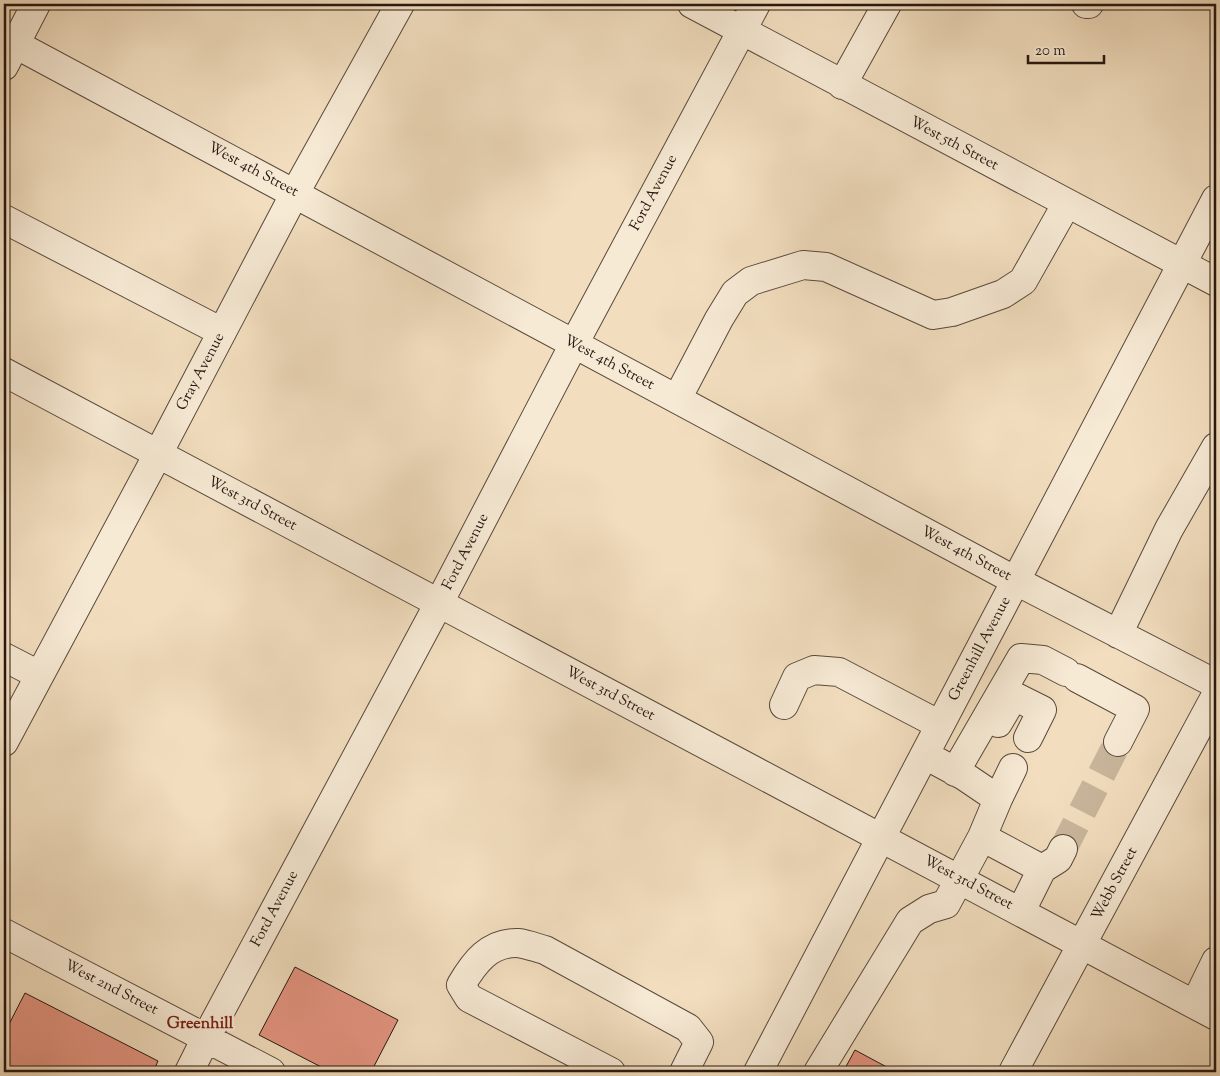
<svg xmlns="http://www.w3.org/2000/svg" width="1220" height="1076" font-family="'Sorts Mill Goudy',serif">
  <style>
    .building { fill: #e59582; stroke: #261711 }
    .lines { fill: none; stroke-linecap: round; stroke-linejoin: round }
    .minor-tunnel { stroke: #c9b69c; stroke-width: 28; stroke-dasharray: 28 14; stroke-linecap: butt }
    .minor-casing { stroke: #59493c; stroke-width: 30 }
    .minor { stroke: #f7ead5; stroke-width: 28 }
    .labels { text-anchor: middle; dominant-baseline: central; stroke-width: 5; stroke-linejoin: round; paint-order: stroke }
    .street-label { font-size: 15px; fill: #261711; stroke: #f7ead5 }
    .neighbourhood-label { font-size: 16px; font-weight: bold; fill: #7a1f14; stroke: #f7ead5 }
  </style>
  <rect width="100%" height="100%" fill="#f2debf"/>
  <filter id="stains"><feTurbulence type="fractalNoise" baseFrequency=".004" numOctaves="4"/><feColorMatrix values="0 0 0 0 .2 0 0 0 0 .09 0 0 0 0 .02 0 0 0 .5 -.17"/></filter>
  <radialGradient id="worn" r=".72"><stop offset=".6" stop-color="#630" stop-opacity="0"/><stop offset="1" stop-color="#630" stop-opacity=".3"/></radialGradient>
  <path class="building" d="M295 967 398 1020 371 1072H331L259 1035Z
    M25 993 158 1061 153 1072H4V1034Z
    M855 1050 896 1072H843Z"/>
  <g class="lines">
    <path class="minor-tunnel" d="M1063 849 1118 742"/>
    <defs>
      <path id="minor" d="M692 4 1216 282
        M1086 4H1089
        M4 38 1016 581 1216 684
        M4 66 36 4
        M842 85 887 4
        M4 219 222 332
        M4 372 1216 1016
        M677 399 719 319 735 293 751 281 803 265 826 267 933 315 952 312 1003 294 1023 281 1067 203
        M1118 634 1169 529 1216 447
        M4 657 39 675
        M1077 678 1135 709 1118 742
        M784 705 797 677 814 670 839 672 940 725
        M998 723 1014 696 1042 710 1028 738
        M4 742 158 454 295 193 400 4
        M955 772 1021 658 1043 660 1066 672
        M998 799 1013 768
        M982 837 1042 869 1021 911
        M1042 869 1058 859 1063 849
        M4 933 271 1072
        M1195 1004 1216 961
        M189 1072 206 1038 439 603 574 344 756 4
        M611 1072 469 998 461 985C474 963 489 942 518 943 527 944 537 948 545 950L688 1028 699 1042 684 1072
        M758 1072 1216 199
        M818 1072 910 921 929 909 946 904 982 837 998 799 964 776 925 755
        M1013 1072 1216 695"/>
    </defs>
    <use href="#minor" class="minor-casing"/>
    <use href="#minor" class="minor"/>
  </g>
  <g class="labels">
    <g class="street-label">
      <text transform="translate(954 144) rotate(28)">West 5th Street</text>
      <text transform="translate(253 170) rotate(28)">West 4th Street</text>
      <text transform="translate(654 193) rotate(-62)">Ford Avenue</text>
      <text transform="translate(609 363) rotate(28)">West 4th Street</text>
      <text transform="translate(201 372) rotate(-62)">Gray Avenue</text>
      <text transform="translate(252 504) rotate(28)">West 3rd Street</text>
      <text transform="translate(466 552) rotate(-63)">Ford Avenue</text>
      <text transform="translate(966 554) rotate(28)">West 4th Street</text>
      <text transform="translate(980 649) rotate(-62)">Greenhill Avenue</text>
      <text transform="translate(610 694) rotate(28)">West 3rd Street</text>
      <text transform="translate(968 883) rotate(28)">West 3rd Street</text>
      <text transform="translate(1115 884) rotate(-62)">Webb Street</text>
      <text transform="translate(275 909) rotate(-62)">Ford Avenue</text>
      <text transform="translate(111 988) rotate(27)">West 2nd Street</text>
    </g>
    <g class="neighbourhood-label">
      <text x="200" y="1024">Greenhill</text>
    </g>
  </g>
  <rect width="1220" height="1076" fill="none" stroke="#f2debf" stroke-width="20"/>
  <rect x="5" y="5" width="1210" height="1066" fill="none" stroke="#261711" stroke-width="2.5"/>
  <rect x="10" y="10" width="1200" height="1056" fill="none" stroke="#261711"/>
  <path d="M1028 55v8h76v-8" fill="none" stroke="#261711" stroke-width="2.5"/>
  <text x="1035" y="55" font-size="15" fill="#261711" stroke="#f7ead5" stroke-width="4" paint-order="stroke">20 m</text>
  <rect width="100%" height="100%" filter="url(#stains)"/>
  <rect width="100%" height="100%" fill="url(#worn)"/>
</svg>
